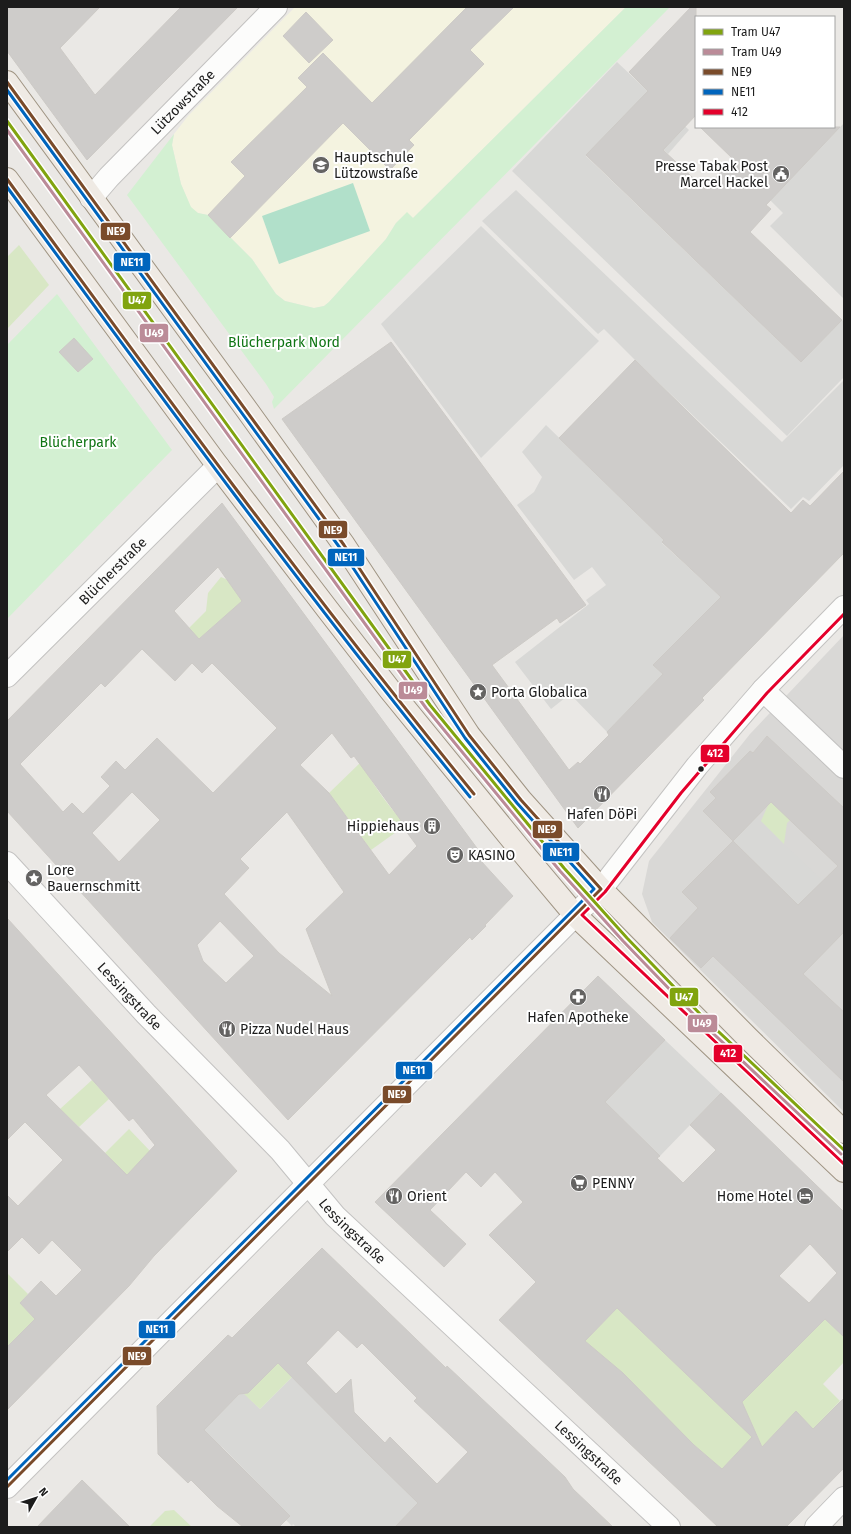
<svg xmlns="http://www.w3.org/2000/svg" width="851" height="1534" font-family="'Fira Sans',sans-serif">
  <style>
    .residential { fill: #d9d8d6 }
    .education { fill: #f4f3e0 }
    .religious { fill: #d8d8d6 }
    .grass { fill: #d8e7c5 }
    .park { fill: #d3f0d2 }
    .pitch { fill: #b1e0ca }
    .building { fill: #ceccca; stroke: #cdcac6; fill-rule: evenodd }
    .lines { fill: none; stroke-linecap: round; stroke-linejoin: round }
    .minor-casing { stroke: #c3c2c1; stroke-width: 24 }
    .major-casing { stroke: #9f9483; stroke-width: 24 }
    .minor { stroke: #fcfcfb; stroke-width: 22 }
    .major { stroke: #efeae4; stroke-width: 22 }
    .bus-1-casing { stroke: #fff; stroke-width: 6 }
    .bus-2-casing { stroke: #fff; stroke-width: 6 }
    .bus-3-casing { stroke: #fff; stroke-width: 6 }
    .bus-1 { stroke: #7a4b2a; stroke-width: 3 }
    .bus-2 { stroke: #0065bd; stroke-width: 3 }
    .bus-3 { stroke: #e4002b; stroke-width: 3 }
    .tram-1-casing { stroke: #fff; stroke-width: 6 }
    .tram-2-casing { stroke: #fff; stroke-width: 6 }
    .tram-1 { stroke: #81a40f; stroke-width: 3 }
    .tram-2 { stroke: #bb8b98; stroke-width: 3 }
    .bus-dot { fill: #1c1c1c; stroke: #fff; stroke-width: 1.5 }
    .labels { text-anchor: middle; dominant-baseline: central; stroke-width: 4; stroke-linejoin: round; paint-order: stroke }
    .street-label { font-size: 14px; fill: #1c1c1c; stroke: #fff }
    .poi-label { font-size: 14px; fill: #1c1c1c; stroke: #fff; text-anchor: start }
    .park-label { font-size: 14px; fill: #107514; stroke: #fff }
    .line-badge { stroke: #fff; stroke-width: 1.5 }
    .badge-label { font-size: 11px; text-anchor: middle; font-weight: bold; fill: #fff }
  </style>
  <rect width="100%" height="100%" fill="#eae8e5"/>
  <path class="residential" d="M844 635V1112L652 922 642 894 649 861 750 734Z"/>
  <path class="education" d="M295 7H626L413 218 407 213 396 223 386 239 329 302 324 306 314 308 285 301 276 294 252 259 208 215 198 213 191 208 181 184 172 145 174 134 188 116Z"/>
  <path class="religious" d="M617 62 689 130 668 154 626 114 586 156 801 362 842 320 844 322V377L787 436 512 171Z
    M844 123V299L770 226 783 213 770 200Z
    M516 190 782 442 844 380V465L809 501 803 497 791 509 635 360 604 329 598 334 482 221Z
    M481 226 599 341 481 458 381 324Z
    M546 425 664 540 662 543 721 597 654 665 663 674 607 732 570 694 551 709 515 662 589 604 586 600 606 585 592 567 574 580 517 505 534 492 542 477 522 452Z
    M756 817 823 881 798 905 733 841Z
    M665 1040 721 1093 660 1156 605 1102Z
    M292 1377 371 1457 419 1503 395 1527H296L293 1524 292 1526 286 1520 290 1516 280 1506 223 1448 203 1433 204 1422 222 1411 242 1391 260 1409Z"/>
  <path class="grass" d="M19 245 49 285 7 329V257Z
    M221 577 228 580 243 601 199 639 183 634 206 611 208 593Z
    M361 762C372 784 389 807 406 825L371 850 329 793Z
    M773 794 794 816 787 823 784 844 761 821Z
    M92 1080 109 1099 79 1127 60 1109Z
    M129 1129 151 1152 129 1178 105 1153Z
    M7 1273 28 1294 20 1303 35 1319 7 1348Z
    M617 1308 729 1415 825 1319 844 1337V1362L823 1384 840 1401 813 1429 796 1412 772 1470 756 1433 722 1469 694 1445 585 1341Z
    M274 1359 292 1377 260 1409 244 1394 248 1393Z
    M174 1510 192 1527H149L165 1511Z"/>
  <path class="park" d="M626 7H670L274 409 272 402 274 397 266 384 127 195 174 134 172 145 181 184 191 207 198 213 208 215 252 259 276 294 285 301 314 308 324 306 329 302 386 239 396 223 407 212 413 218Z
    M57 294 172 450 7 619V345Z"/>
  <path class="pitch" d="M353 183 370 231 279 264 262 216Z"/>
  <path class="building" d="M7 7H100L60 48 95 95 181 7H238L87 160 7 51Z
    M467 7H514L470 50 484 64 409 140 414 145 390 170 343 123 230 238 208 215 245 176 231 162 307 87 298 78 323 53 372 103Z
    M691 7H696V115L663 150 705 189 733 159 700 127H840L766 205 771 209 750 232 842 320 801 362 586 155 648 91 629 72Z
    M306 12 333 40 309 63 283 36Z
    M74 338 93 359 78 372 59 352Z
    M391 342 586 605 560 623 557 618 492 665 569 770 578 762 580 764 609 735 607 732 663 674 653 665 721 597 662 542 664 540 559 438 635 360 791 513 803 500 810 506 844 471V553L702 698 704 700 578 828 282 419Z
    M222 503 485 859 481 861 513 896 485 925 486 926 472 940 470 937 288 1120 7 811V721ZM218 567 242 601 199 639 174 611ZM142 649 175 681 192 663 202 673 212 663 277 728 213 793 157 738 125 770 116 761 101 777 110 786 83 814 72 803 63 812 20 764 101 683 105 687ZM332 733 351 758 354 756 405 826 403 827 417 846 389 875 329 793 300 765ZM132 792 160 820 119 862 92 833ZM287 812 344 892 306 929 332 996 279 953 224 894 249 868 240 859ZM220 921 254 956 226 983 203 961 197 945Z
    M767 736 844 808V932L803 974 844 1012V1082L713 956 701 968 670 938 698 908 682 892 733 841 703 811 716 798 710 792 750 751 753 753ZM771 802 838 866 798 905 733 841Z
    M7 918 237 1171 154 1256 129 1286 7 1410V1347L35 1319 20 1303 41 1281 56 1296 82 1270 52 1240 39 1254 22 1237 7 1252V1195L18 1206 63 1160 25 1122 7 1140ZM79 1065 129 1121 133 1118 155 1145 127 1175 46 1095Z
    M598 976 665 1040 605 1102 660 1156 657 1158 683 1183 716 1150 690 1125 721 1093 844 1212V1337L825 1319 742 1402 762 1447 796 1411 813 1429 844 1398V1468L786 1527H718L499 1320 536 1282 489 1235 523 1202 495 1172 481 1187 466 1172 430 1210 466 1244 444 1267 375 1202ZM810 1244 837 1273 809 1303 779 1276ZM617 1308 752 1437 722 1469 694 1445 623 1373 585 1341Z
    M322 1248 446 1368 447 1366 546 1459 565 1477 573 1489 613 1527H395L418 1503 371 1457 278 1363 248 1393 239 1394 204 1430 290 1516 279 1527H243L217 1506 191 1480 188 1483 158 1454 157 1406 228 1335 232 1338ZM338 1330 357 1348 362 1343 417 1398 414 1401 468 1452 437 1484 390 1437 385 1443 354 1412 351 1379 336 1394 306 1363Z
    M82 1480 130 1527H37Z"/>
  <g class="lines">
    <defs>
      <g id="minor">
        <path id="s1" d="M91 198 109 177 276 7"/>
        <path id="s2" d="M7 676 218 466"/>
        <path d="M763 690 844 767"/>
        <path id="s3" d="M7 863 146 1014 280 1150 335 1216 669 1527"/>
        <path d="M7 1487 601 889 697 766 763 690 844 607"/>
        <path d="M816 1527 844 1498"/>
      </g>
      <path id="major" d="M7 82 247 410 344 545 469 735 521 800 601 889 748 1038 844 1132
        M7 179 218 466 328 610 390 690 523 853 575 915 844 1171"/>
    </defs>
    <use href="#minor" class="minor-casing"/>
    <use href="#major" class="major-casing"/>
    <use href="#minor" class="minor"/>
    <use href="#major" class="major"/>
    <defs>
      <path id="bus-1" d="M7 82 344 545 469 735 521 800 601 889 7 1487
        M7 179C159 387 311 594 474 794"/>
      <path id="bus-2" d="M7 90 340 548 465 738 517 803 594 889 7 1480
        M7 187C158 393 309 599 470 797"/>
      <path id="bus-3" d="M844 614 767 693 681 793 605 892 582 915 844 1164"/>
    </defs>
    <use href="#bus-1" class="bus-1-casing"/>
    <use href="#bus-2" class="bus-2-casing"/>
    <use href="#bus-3" class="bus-3-casing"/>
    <use href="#bus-1" class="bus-1"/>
    <use href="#bus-2" class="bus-2"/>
    <use href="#bus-3" class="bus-3"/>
    <defs>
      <path id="tram-1" d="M7 121 430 705 564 868 627 938 703 1017 844 1150"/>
      <path id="tram-2" d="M7 130 426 708 560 871 623 941 700 1021 841 1154"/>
    </defs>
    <use href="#tram-1" class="tram-1-casing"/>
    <use href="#tram-2" class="tram-2-casing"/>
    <use href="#tram-1" class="tram-1"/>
    <use href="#tram-2" class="tram-2"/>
  </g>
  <defs>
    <symbol id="school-disc" viewBox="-11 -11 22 22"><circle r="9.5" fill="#646362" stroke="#fff"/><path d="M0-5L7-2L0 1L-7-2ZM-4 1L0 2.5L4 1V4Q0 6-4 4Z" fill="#fff"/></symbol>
    <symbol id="civic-disc" viewBox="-11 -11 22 22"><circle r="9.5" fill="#646362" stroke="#fff"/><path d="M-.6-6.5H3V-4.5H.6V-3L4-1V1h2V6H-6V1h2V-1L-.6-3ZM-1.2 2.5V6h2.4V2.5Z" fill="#fff"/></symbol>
    <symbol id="sight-disc" viewBox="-11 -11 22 22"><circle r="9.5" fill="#646362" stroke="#fff"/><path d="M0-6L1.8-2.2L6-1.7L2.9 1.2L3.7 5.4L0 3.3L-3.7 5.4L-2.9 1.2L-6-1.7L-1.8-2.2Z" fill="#fff"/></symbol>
    <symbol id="restaurant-disc" viewBox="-11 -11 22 22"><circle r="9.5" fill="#646362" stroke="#fff"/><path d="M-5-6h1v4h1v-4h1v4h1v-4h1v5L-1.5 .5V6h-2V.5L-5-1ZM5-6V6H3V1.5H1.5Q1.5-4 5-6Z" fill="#fff"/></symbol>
    <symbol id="building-disc" viewBox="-11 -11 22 22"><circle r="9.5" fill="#646362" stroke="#fff"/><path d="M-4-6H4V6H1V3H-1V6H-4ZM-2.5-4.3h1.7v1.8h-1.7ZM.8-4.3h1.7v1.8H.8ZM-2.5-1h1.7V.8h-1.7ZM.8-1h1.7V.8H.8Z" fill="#fff"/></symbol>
    <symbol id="theatre-disc" viewBox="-11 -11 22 22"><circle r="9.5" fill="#646362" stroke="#fff"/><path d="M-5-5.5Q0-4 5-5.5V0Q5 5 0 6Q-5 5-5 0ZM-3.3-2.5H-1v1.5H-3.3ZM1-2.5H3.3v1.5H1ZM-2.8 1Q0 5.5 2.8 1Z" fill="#fff"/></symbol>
    <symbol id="pharmacy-disc" viewBox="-11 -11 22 22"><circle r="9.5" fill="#646362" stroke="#fff"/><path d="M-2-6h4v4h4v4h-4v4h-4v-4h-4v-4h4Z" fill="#fff"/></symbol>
    <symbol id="supermarket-disc" viewBox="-11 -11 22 22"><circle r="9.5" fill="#646362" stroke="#fff"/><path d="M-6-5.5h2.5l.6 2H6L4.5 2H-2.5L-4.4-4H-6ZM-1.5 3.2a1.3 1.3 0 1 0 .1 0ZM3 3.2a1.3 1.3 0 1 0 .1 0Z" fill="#fff"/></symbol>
    <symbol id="hotel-disc" viewBox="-11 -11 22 22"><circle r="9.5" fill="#646362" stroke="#fff"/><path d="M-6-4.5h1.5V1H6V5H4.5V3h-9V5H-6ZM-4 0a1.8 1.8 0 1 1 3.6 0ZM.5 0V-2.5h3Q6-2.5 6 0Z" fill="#fff"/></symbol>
  </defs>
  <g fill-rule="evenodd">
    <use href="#school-disc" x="311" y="155" width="20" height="20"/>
    <use href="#civic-disc" x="771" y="164" width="20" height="20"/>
    <use href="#sight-disc" x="468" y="682" width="20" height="20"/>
    <use href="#restaurant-disc" x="592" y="784" width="20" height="20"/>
    <use href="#building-disc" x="422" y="816" width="20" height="20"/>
    <use href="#theatre-disc" x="445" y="845" width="20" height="20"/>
    <use href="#sight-disc" x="24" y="868" width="20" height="20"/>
    <use href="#pharmacy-disc" x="568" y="987" width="20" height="20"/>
    <use href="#restaurant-disc" x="217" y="1019" width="20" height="20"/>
    <use href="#supermarket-disc" x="569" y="1173" width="20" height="20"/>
    <use href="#restaurant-disc" x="384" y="1186" width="20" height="20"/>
    <use href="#hotel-disc" x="795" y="1186" width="20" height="20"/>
  </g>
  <circle class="bus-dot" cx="701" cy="769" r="3.5"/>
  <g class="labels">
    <g class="street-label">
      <text stroke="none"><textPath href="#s1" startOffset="133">Lützowstraße</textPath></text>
      <text stroke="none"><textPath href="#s2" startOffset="149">Blücherstraße</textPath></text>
      <text stroke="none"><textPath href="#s3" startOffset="181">Lessingstraße</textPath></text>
      <text stroke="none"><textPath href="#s3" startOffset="505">Lessingstraße</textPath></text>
      <text stroke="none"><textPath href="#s3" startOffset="829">Lessingstraße</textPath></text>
    </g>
    <g class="poi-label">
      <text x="334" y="157">Hauptschule<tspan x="334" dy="16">Lützowstraße</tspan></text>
      <text x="768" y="166" text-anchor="end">Presse Tabak Post<tspan x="768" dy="16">Marcel Hackel</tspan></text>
      <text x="491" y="692">Porta Globalica</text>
      <text x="602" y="814" text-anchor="middle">Hafen DöPi</text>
      <text x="419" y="826" text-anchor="end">Hippiehaus</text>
      <text x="468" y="855">KASINO</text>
      <text x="47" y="870">Lore<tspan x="47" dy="16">Bauernschmitt</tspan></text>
      <text x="578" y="1017" text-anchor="middle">Hafen Apotheke</text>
      <text x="240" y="1029">Pizza Nudel Haus</text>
      <text x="592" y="1183">PENNY</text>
      <text x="407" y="1196">Orient</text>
      <text x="792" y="1196" text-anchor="end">Home Hotel</text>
    </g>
    <g class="park-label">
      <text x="284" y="342">Blücherpark Nord</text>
      <text x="78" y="442">Blücherpark</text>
    </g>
  </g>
  <g class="line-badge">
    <rect x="100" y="222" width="31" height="19" rx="4" fill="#7a4b2a"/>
    <rect x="113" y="252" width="38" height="20" rx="4" fill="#0065bd"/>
    <rect x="122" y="291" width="30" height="19" rx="4" fill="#81a40f"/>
    <rect x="139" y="323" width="30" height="20" rx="4" fill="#bb8b98"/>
    <rect x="318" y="520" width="30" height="19" rx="4" fill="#7a4b2a"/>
    <rect x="327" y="548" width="38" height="19" rx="4" fill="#0065bd"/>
    <rect x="382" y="650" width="30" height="19" rx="4" fill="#81a40f"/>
    <rect x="398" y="681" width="30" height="19" rx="4" fill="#bb8b98"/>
    <rect x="700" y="744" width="30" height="19" rx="4" fill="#e4002b"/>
    <rect x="532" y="820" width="31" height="19" rx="4" fill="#7a4b2a"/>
    <rect x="542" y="842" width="38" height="20" rx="4" fill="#0065bd"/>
    <rect x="669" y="987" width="30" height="20" rx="4" fill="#81a40f"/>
    <rect x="687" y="1014" width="31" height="19" rx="4" fill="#bb8b98"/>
    <rect x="713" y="1044" width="30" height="19" rx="4" fill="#e4002b"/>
    <rect x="395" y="1061" width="38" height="19" rx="4" fill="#0065bd"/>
    <rect x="382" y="1085" width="30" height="19" rx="4" fill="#7a4b2a"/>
    <rect x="138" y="1320" width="38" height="19" rx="4" fill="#0065bd"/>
    <rect x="122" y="1346" width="30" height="20" rx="4" fill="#7a4b2a"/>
  </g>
  <g class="badge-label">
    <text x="116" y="235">NE9</text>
    <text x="132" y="266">NE11</text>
    <text x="137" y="304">U47</text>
    <text x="154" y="337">U49</text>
    <text x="333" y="534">NE9</text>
    <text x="346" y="561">NE11</text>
    <text x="397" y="663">U47</text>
    <text x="413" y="694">U49</text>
    <text x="715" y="757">412</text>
    <text x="547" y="833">NE9</text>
    <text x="561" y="856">NE11</text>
    <text x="684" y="1001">U47</text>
    <text x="702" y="1027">U49</text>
    <text x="728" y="1057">412</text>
    <text x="414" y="1074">NE11</text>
    <text x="397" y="1098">NE9</text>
    <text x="157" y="1333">NE11</text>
    <text x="137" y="1360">NE9</text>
  </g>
  <rect width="851" height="1534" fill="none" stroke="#1c1c1c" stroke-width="16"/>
  <rect x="695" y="16" width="140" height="112" fill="#ffffff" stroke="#a4a4a4"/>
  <rect x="703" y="29" width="20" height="6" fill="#81a40f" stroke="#a4a4a4"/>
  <text x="731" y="36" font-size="12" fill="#1c1c1c">Tram U47</text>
  <rect x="703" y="49" width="20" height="6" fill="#bb8b98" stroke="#a4a4a4"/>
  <text x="731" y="56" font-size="12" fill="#1c1c1c">Tram U49</text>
  <rect x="703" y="69" width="20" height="6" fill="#7a4b2a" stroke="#a4a4a4"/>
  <text x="731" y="76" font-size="12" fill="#1c1c1c">NE9</text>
  <rect x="703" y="89" width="20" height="6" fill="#0065bd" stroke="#a4a4a4"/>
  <text x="731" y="96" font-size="12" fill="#1c1c1c">NE11</text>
  <rect x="703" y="109" width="20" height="6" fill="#e4002b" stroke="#a4a4a4"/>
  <text x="731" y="116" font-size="12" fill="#1c1c1c">412</text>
  <g transform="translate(36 1498) rotate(51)" stroke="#ffffff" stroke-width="3" paint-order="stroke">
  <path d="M0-3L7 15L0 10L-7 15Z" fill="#1c1c1c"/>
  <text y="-6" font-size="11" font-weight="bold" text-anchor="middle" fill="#1c1c1c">N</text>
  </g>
</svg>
